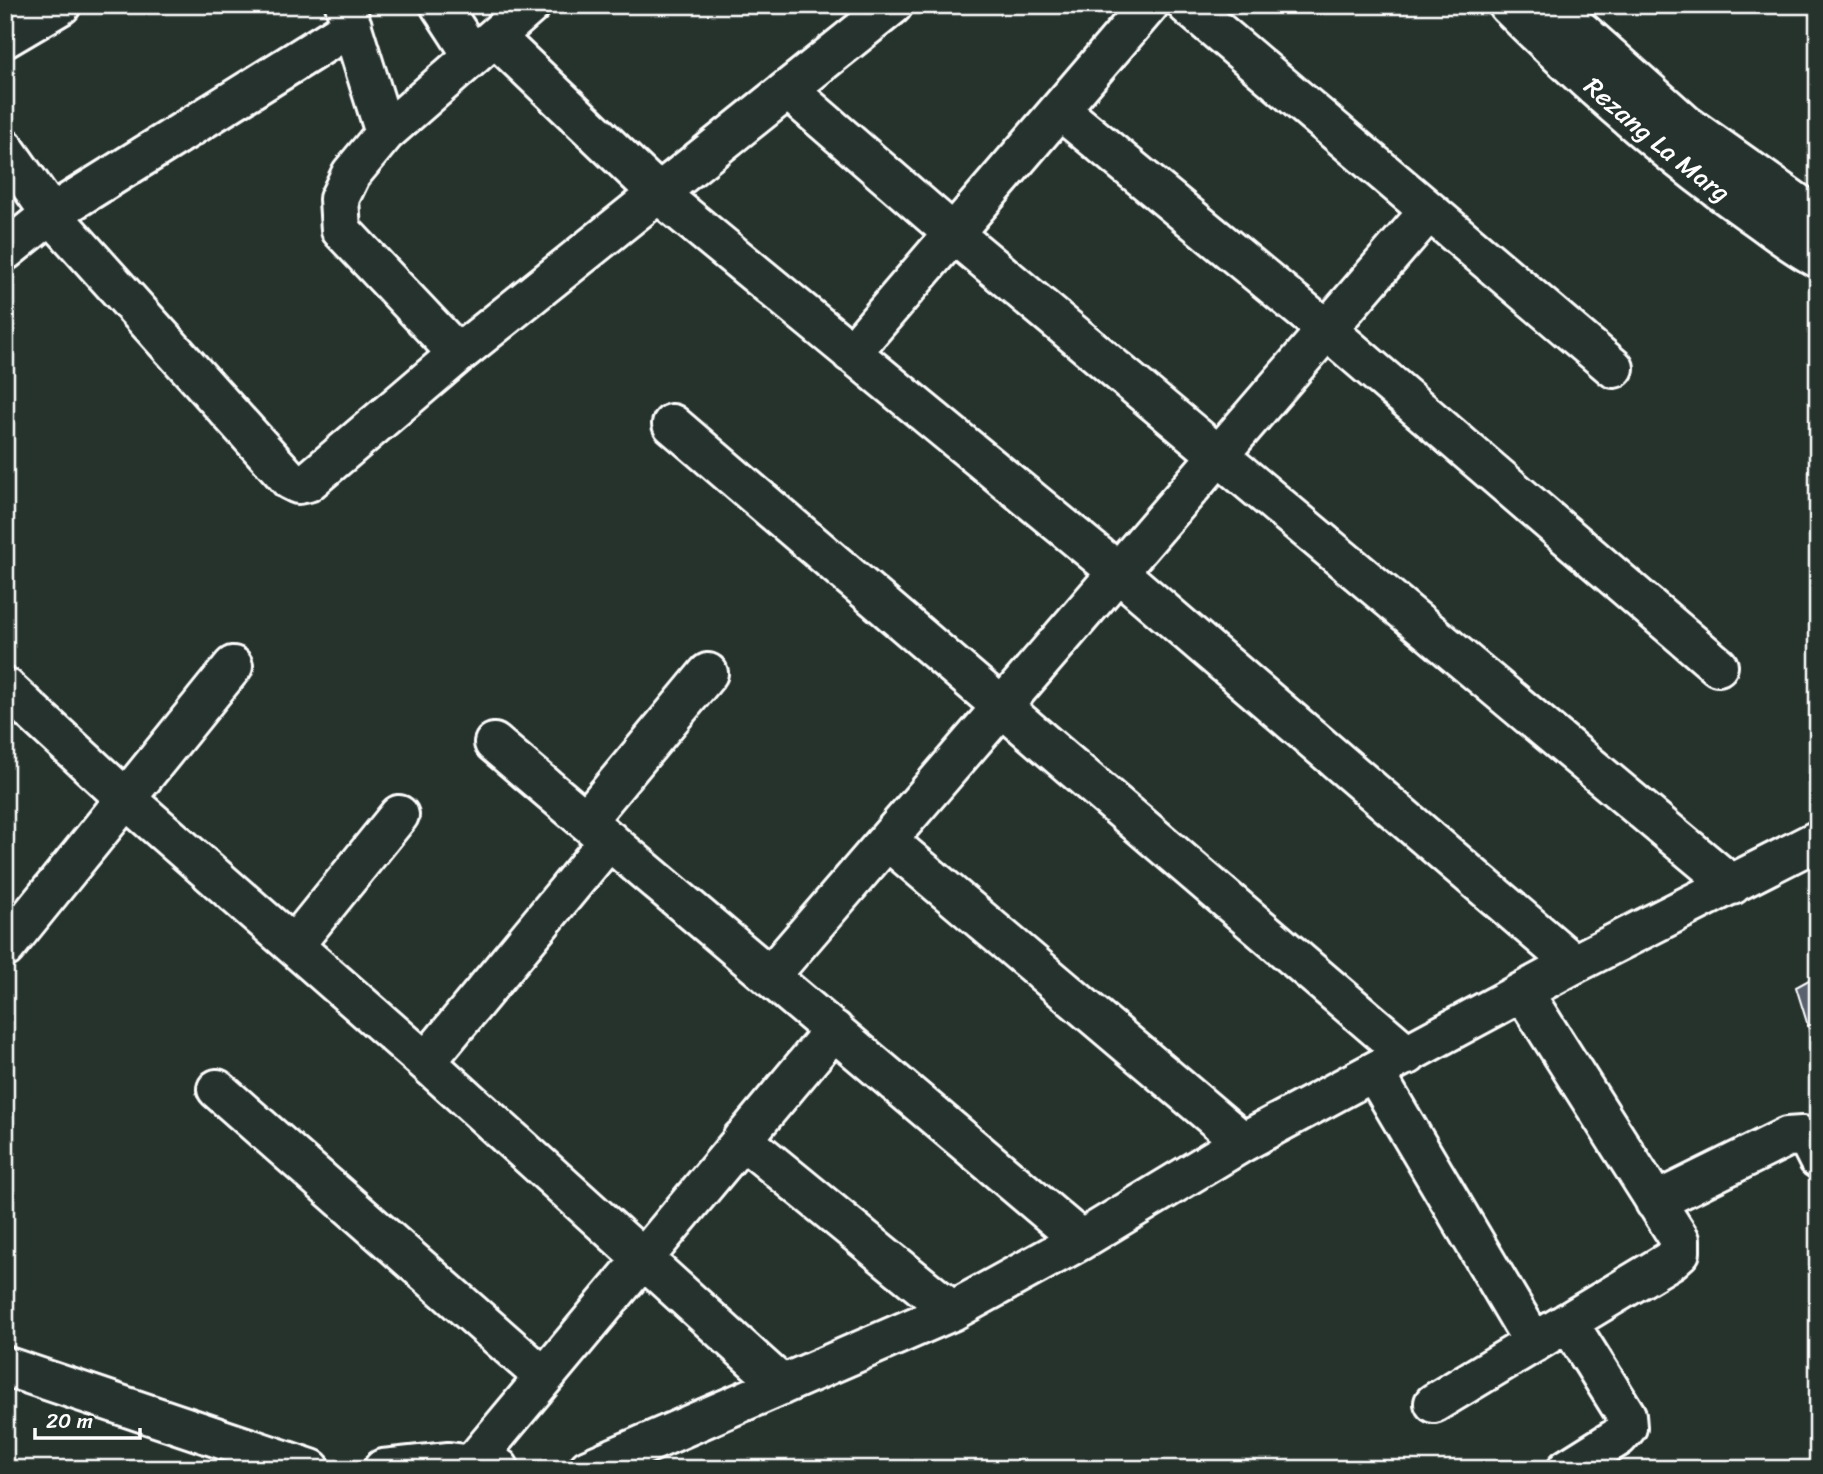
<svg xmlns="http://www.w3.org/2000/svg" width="1823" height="1474" font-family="Sriracha,sans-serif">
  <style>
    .building { fill: #5a6270; stroke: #fff; stroke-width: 2 }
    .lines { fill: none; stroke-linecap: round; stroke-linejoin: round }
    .minor-casing { stroke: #fff; stroke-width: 44 }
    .major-casing { stroke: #fff; stroke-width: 44 }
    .minor { stroke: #26332d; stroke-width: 38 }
    .major { stroke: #26332d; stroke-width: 38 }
    .labels { text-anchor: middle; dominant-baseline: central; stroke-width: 7; stroke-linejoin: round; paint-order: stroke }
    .street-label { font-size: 26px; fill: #fff; stroke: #26332d }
  </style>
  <rect width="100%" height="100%" fill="#26332d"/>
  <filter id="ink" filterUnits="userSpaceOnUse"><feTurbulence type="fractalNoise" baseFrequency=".0143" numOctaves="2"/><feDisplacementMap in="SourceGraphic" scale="14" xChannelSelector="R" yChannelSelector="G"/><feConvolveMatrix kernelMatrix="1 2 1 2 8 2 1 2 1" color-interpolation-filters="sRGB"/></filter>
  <g filter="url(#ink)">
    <path class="building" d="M1818 975V1058L1796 987Z"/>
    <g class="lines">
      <defs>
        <path id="minor" d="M345 5 385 133
          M440 5 473 56
          M1187 5 1614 368
          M495 37 660 195 1118 572 1574 964
          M5 38 61 5
          M788 90 955 235 1732 885
          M1061 111 1327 330 1718 666
          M5 149 51 214 290 480 298 484 308 482 458 354 893 5
          M5 251 51 214 352 26
          M851 353 1149 5
          M458 354 341 230 339 199 351 174 385 133 531 5
          M672 424 1408 1055
          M5 687 125 798 426 1062 782 1385
          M494 743 1081 1240
          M586 820 708 673
          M888 841 1243 1142
          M294 945 399 815
          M5 948 233 666
          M770 976 1429 211
          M426 1062 609 840
          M1374 1072 1534 1343
          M217 1089 544 1377
          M742 1139 952 1311
          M1655 1202 1787 1137 1802 1136 1810 1143 1818 1159
          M5 1366 311 1469
          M1434 1403 1671 1260 1680 1252V1240L1523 992
          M472 1464 834 1030
          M383 1469 449 1462 499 1468
          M588 1469 952 1311 1081 1240 1243 1142 1574 964 1818 840
          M1567 1469 1618 1437 1627 1427 1626 1415 1568 1322"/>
        <g id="major">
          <path id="s1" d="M1508 5C1583 80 1664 152 1751 213 1773 228 1794 246 1818 258"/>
          <path d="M1552 5 1685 124 1818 218"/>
        </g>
      </defs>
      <use href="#minor" class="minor-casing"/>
      <use href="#major" class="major-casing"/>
      <use href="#minor" class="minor"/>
      <use href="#major" class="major"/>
    </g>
  </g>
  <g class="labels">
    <g class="street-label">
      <text stroke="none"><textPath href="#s1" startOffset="201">Rezang La Marg</textPath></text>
    </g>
  </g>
  <rect width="1823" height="1474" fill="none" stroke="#26332d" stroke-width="28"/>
  <rect x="14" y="14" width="1795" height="1446" fill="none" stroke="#fff" stroke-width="2.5" filter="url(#ink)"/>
  <path d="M35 1428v10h105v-10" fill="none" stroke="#ffffff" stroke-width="3.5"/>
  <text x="46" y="1428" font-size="21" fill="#ffffff" stroke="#26332d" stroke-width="5" paint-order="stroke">20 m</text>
</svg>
